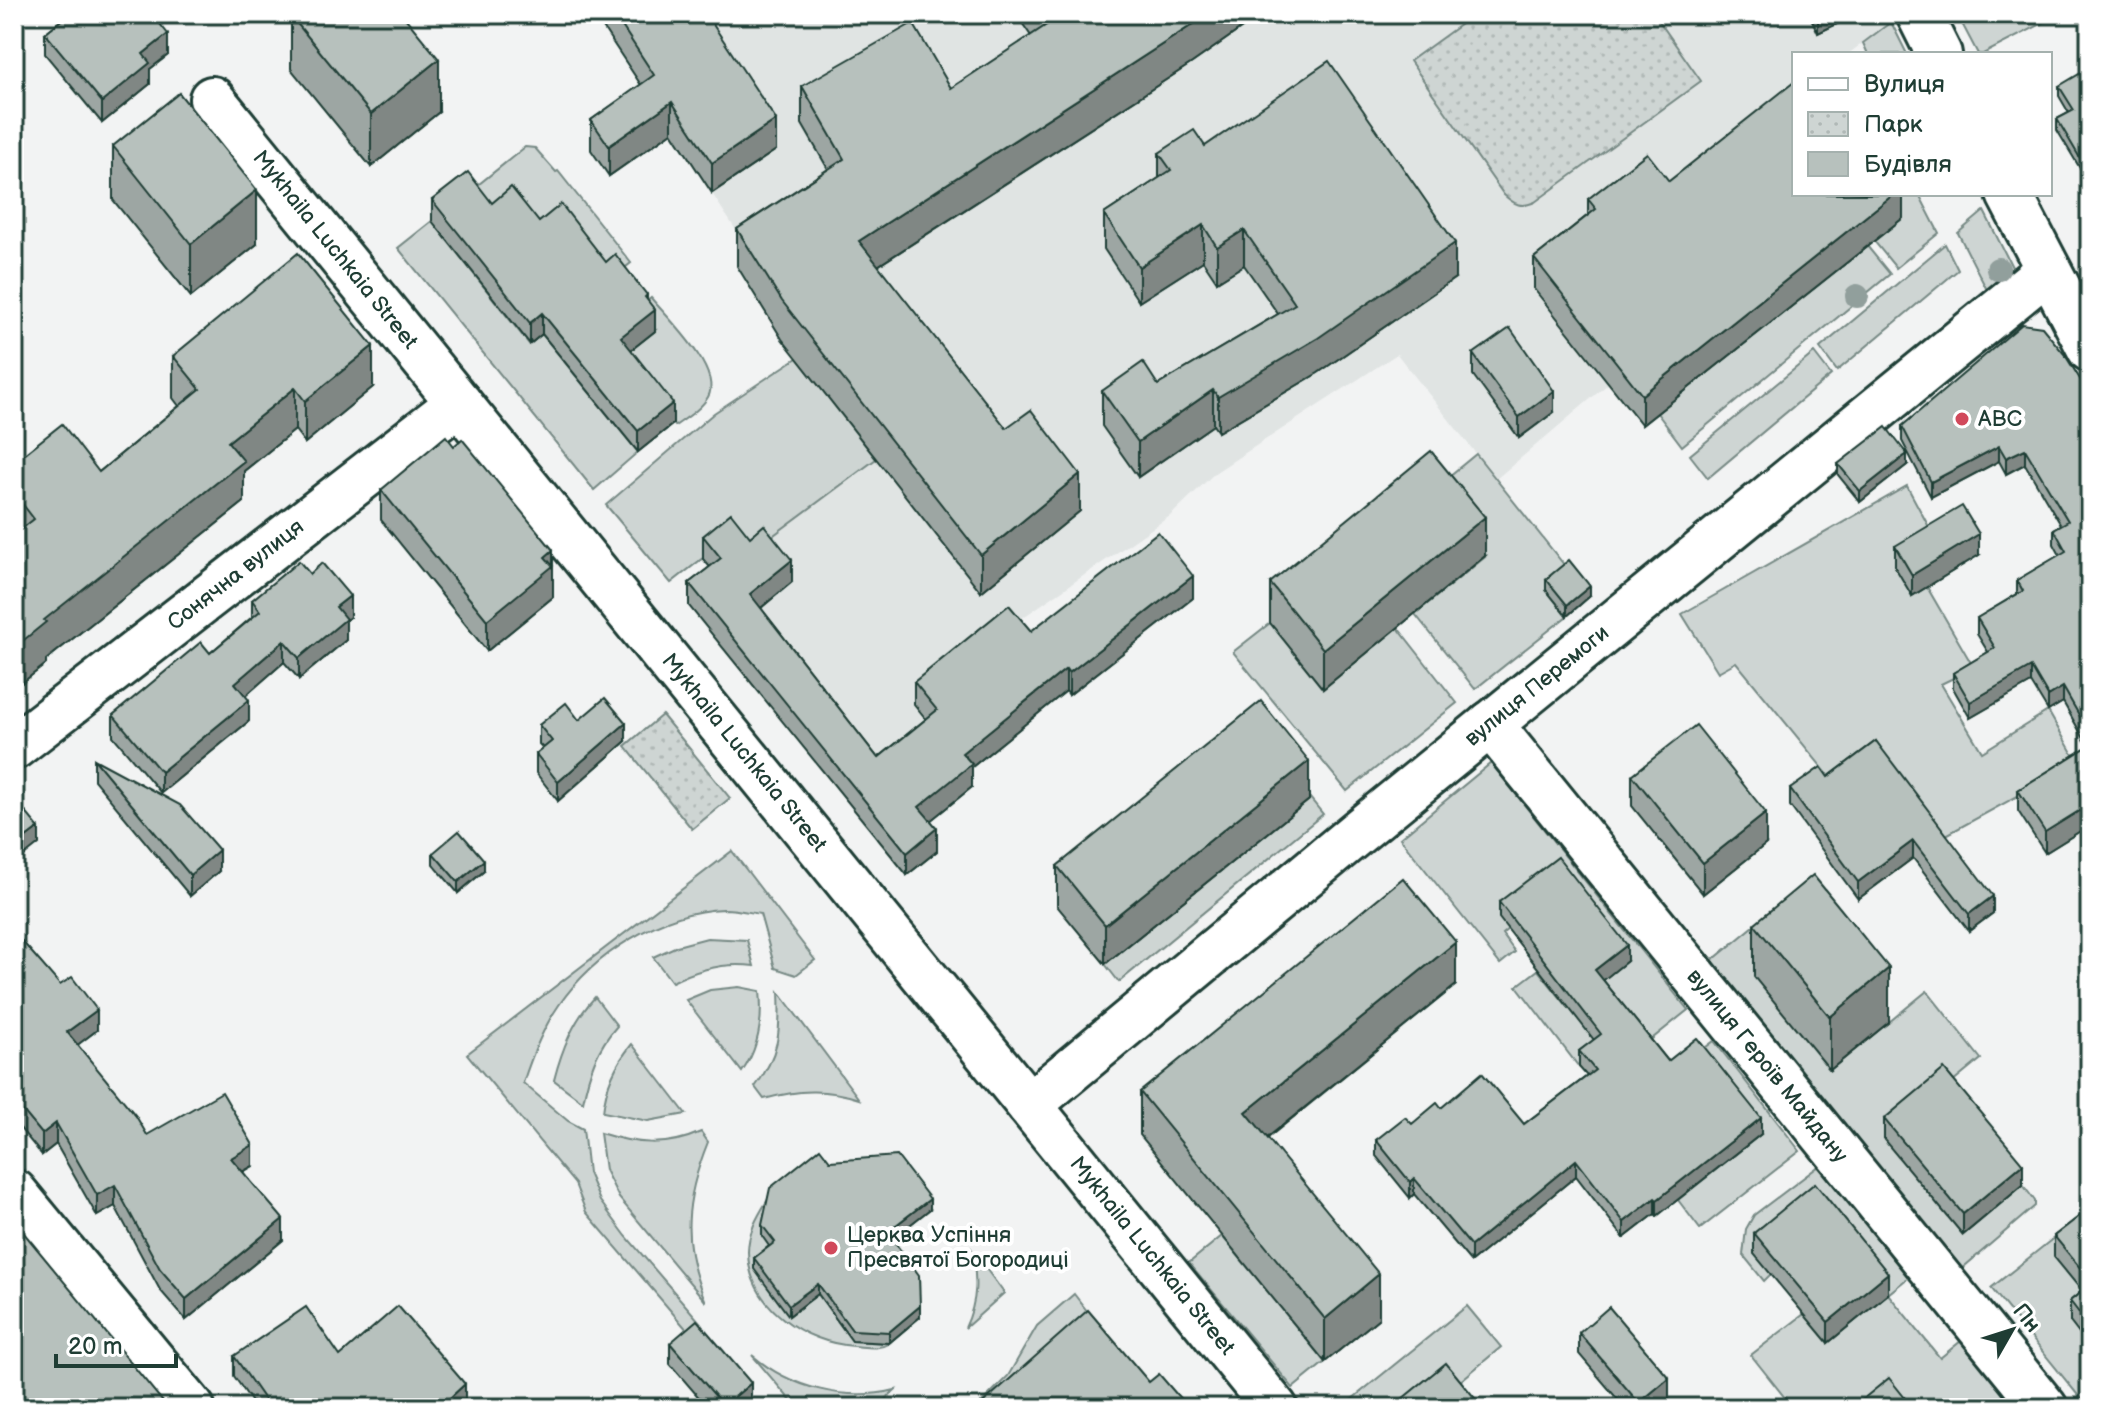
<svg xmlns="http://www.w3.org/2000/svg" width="2104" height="1422" font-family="'Balsamiq Sans',sans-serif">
  <defs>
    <pattern id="park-dots" width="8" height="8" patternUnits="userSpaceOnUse" patternTransform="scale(2)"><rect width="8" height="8" fill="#ced5d3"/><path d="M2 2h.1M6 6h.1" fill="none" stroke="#b0b8b6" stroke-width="1.8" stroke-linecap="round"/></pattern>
  </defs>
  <rect width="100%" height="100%" fill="#f2f3f3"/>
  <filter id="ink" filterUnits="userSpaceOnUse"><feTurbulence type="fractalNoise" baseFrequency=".0125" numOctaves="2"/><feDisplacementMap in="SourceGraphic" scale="16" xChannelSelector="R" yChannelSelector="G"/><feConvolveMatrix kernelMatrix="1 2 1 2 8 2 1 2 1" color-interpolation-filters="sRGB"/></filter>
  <g filter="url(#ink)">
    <!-- built -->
    <path fill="#e0e4e3" d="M594 14H1888L1891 22 1848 54H1794V194H1883L1903 218 1642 425 1608 384 1496 479 1397 354 1216 472 1170 516 1009 627 914 704 937 733 880 778 717 576 876 459 778 333 737 266 753 256Z"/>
    <!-- green -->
    <g fill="#ced5d3" stroke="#768984" stroke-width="2">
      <path d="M1957 14H2048L2051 19 1983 54H1978Z"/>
      <path d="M1891 22 1907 54H1868L1863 43Z"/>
      <path d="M525 147 535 148 556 172 558 171 631 263 569 312 468 193Z"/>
      <path d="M1883 194H1919L1939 233 1896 268 1874 241Z"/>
      <path d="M1984 211 2016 275 1990 296 1958 233Z"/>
      <path d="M432 221 529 344 542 334 638 452 594 490 398 248Z"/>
      <path d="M1945 244 1958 270 1837 371 1820 348Z"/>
      <path d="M1867 246 1890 274 1682 446 1657 413Z"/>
      <path d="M651 298C668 318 723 371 708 397 701 409 686 418 675 426L621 358 655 330 605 335Z"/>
      <path d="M1814 353 1831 375 1708 478 1690 455Z"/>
      <path d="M797 358 876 459 747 555 731 536 671 583 606 505 714 413Z"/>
      <path d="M1476 454 1569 571 1546 590 1567 616 1475 689 1415 614 1485 557 1431 491Z"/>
      <path d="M1907 486 1937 542 1927 587 1974 668 1941 684 1982 752 2048 711 2078 763 1937 840 1838 787 1736 662 1718 672 1682 614Z"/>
      <path d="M1270 623 1398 628 1457 703 1347 791 1233 652Z"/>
      <path d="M1263 740 1323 814 1119 982 1105 964 1308 801Z"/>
      <path d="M1491 763 1688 1010 1643 1046 1628 1028 1579 1067 1517 986 1538 970 1568 1007 1508 929 1502 934 1515 952 1500 964 1400 838Z"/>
      <path d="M732 851 815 960 796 975 775 968 760 914C748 912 736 909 724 909 661 911 594 954 559 1005 542 1029 532 1055 523 1083L568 1121 583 1129 588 1173 600 1201 626 1236 705 1328 694 1338 586 1212 575 1184 467 1054Z"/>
      <path d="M1788 898 1889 1022 1927 991 1981 1059 1884 1139 2023 1185 2035 1201V1206L1959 1271 1708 964Z"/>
      <path d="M707 938 747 940 754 966C725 962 698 969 672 982L653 957 677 946Z"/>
      <path d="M739 987 760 991C763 1020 759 1048 742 1072L686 1000 710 990Z"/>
      <path d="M779 992 859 1099C825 1088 798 1090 764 1099L755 1087C779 1055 781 1032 779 992Z"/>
      <path d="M595 997 617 1026C597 1048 589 1072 583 1102L554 1080C562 1049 573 1021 595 997Z"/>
      <path d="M1714 1041 1800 1151 1700 1229 1678 1200 1761 1134 1697 1054Z"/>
      <path d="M632 1044 686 1114 648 1121 603 1112C606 1085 615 1065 632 1044Z"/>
      <path d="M701 1132 708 1142C685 1199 680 1244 706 1302L619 1198 605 1170 600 1133C635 1144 666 1148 701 1132Z"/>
      <path d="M1819 1166 1909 1277 1888 1294 1940 1358 1961 1341 2016 1408H1793L1751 1355 1804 1314 1755 1253 1771 1274 1764 1281 1743 1255 1746 1229 1754 1215Z"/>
      <path d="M767 1201 775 1211 818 1294 852 1341 889 1343C879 1350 867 1347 854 1346 805 1343 749 1307 748 1252 748 1233 757 1217 767 1201Z"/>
      <path d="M2090 1209V1391L2081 1399 1991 1288Z"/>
      <path d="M1222 1236 1325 1362 1293 1388 1189 1263Z"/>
      <path d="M970 1247 1004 1293 965 1328C978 1300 978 1277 970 1247Z"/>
      <path d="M1074 1294 1091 1316 987 1408H976L1008 1376 1037 1326Z"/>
      <path d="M1467 1306 1501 1347 1428 1408H1341Z"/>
      <path d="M752 1355C790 1388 846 1402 895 1390L876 1408H797Z"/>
    </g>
    <!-- park -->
    <g fill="url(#park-dots)" stroke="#768984" stroke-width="2">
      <path d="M1475 14H1654L1701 81 1535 202C1521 208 1515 205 1504 195L1410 61Z"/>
      <path d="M662 715 730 798 692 829 625 746Z"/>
    </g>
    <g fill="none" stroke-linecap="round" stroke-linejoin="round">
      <defs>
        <g id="street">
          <path d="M212 99 1275 1408"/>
          <path d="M1490 724 2045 1408"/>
          <path d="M14 747 459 403"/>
          <path d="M1029 1105 1358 832 2048 270"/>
          <path d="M14 1192 192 1408"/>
        </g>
        <g id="highway">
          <path d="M1919 14 1939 54"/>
          <path d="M2009 194 2090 349"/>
        </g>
      </defs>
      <!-- street casing -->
      <use href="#street" stroke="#1f3d34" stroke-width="50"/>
      <!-- highway casing -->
      <use href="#highway" stroke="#1f3d34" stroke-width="50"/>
      <!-- street -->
      <use href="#street" stroke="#fff" stroke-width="44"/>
      <!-- highway -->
      <use href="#highway" stroke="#fff" stroke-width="44"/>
    </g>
    <!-- trees -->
    <g fill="#919f9c">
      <circle cx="1998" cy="269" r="12"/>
      <circle cx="1857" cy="296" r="12"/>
    </g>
    <!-- wall -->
    <g fill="#9da6a3" stroke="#1f3d34" stroke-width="2">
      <path d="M63 14H152L168 55 150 69V84L102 123 45 54V33L65 17Z"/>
      <path d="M594 14H706L776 150 712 193 672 132 609 176 591 150V120L641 85Z"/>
      <path d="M1016 14H1262L1192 63 878 266 1006 428 1080 511 981 592 782 339 737 266V229L828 169 802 124V86L951 88 1031 36Z"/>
      <path d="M1809 14H1858L1818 33Z"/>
      <path d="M291 16 439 112 371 167 291 69Z"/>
      <path d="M2090 77V185L2057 130V119L2069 113 2059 96V86Z"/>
      <path d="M113 146 257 244 191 297 113 200Z"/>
      <path d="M1205 146 1455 278 1318 373 1218 432 1213 425 1138 477 1102 426V391L1158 385 1278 314 1244 265 1217 282 1203 261 1139 302 1104 249V214L1159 178V153Z"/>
      <path d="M1669 181 1903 194V218L1642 425 1534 289V258L1588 215V199Z"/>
      <path d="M432 200 492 203 539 222 606 262 647 300 655 331 631 350 673 424 638 452 542 334 530 344 432 221Z"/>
      <path d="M1473 354 1554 412 1519 438 1473 375Z"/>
      <path d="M173 356 373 387 305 443 295 430 244 471V502L46 660V664L14 689V462L99 472 179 406 173 398Z"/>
      <path d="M2090 395V825L2045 853 2018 811V790L2088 746 2063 702 2048 711 2031 683 1970 718 1953 688V673L1988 652 1977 634V618L2017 594V580L2060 555 2054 544V529L2061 525 2025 464 2006 474 1999 461 1931 497 1902 441V426Z"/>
      <path d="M454 446 553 550V597L487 651 381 520V490Z"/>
      <path d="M1838 464 1907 465 1860 502 1838 475Z"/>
      <path d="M703 536 750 537 792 582 761 608 878 758 926 719 914 704V682L1031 631 1193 598 1069 695 1066 691 972 767V787L931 820 937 851 907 875 689 606V583L710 567 703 559Z"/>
      <path d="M1895 546 1979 555 1912 596 1895 567Z"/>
      <path d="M1485 556 1323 689 1270 623V583Z"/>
      <path d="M310 574 350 617 346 620V640L299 679 284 662 245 696 249 721 161 793 113 736V715L210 653 252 617V600Z"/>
      <path d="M1546 579 1590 596 1567 616 1546 590Z"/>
      <path d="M579 720 626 741 558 801 536 773V754L543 748 539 744V725Z"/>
      <path d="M1876 741 1993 913 1969 931 1913 858 1858 899 1790 806V789L1828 777Z"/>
      <path d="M94 759 219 871 190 896 94 780Z"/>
      <path d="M1632 775 1766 844 1703 894 1632 806Z"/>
      <path d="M1309 800 1105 964 1057 906V866Z"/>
      <path d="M433 853 484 871 458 893 433 864Z"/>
      <path d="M1499 902 1627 961 1603 980 1668 1061 1761 1134 1657 1216 1655 1214 1624 1238 1576 1176 1471 1262 1414 1194 1410 1198 1376 1156V1140L1412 1124 1441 1108 1524 1124 1587 1076 1579 1067V1051L1594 1040 1499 918Z"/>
      <path d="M1754 924 1889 1022 1830 1070 1754 977Z"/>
      <path d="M14 932 97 1030 77 1045 147 1135 253 1166 243 1172 283 1240 186 1320 160 1290 115 1206 97 1216 56 1144 42 1155 14 1121Z"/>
      <path d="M1456 985 1268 1138 1379 1318 1325 1362 1140 1135V1092Z"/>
      <path d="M1884 1119 2023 1185 1963 1235 1884 1140Z"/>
      <path d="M830 1161 930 1209 892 1239 920 1317 889 1343 852 1341 818 1294 789 1316 754 1269V1258L769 1246 762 1236V1225Z"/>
      <path d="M2090 1208V1348L2070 1322V1301L2082 1291 2054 1257V1236Z"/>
      <path d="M1754 1233 1888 1294 1828 1343 1754 1254Z"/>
      <path d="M1579 1333 1669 1399 1658 1408H1625L1579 1354Z"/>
      <path d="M670 1343 751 1404 746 1408H708L670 1364Z"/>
      <path d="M234 1356H340L465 1404 461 1408H256L234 1376Z"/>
    </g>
    <!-- shaded-wall -->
    <g fill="#808784" stroke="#1f3d34" stroke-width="2">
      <path d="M1209 14H1262L1192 63 859 278V241Z"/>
      <path d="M1818 14H1858L1818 33Z"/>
      <path d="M168 34V55L150 69V84L102 123V102L143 54Z"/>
      <path d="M439 59V112L371 167V114Z"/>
      <path d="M672 102V132L609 176V146Z"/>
      <path d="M776 120V150L712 193V163Z"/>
      <path d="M257 190V244L191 297V244Z"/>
      <path d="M1894 194H1903V218L1642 425V395Z"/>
      <path d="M1203 225V261L1139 302V267Z"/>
      <path d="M1244 230V265L1217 282V247Z"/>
      <path d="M1455 243V278L1318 373 1218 432V397Z"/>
      <path d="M647 295V316L655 310V331L621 358V337L645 297Z"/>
      <path d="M542 313V334L530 344V323Z"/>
      <path d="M373 346V387L305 443V401Z"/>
      <path d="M295 388V430L244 471V502L46 660V664L14 689V648L228 442Z"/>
      <path d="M1213 390V425L1138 477V442Z"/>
      <path d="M1554 391V412L1519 438V417Z"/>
      <path d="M673 403V424L638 452V431Z"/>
      <path d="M1999 446V461L1931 497V482Z"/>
      <path d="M2025 449V464L2006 474V458Z"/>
      <path d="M1907 454V465L1860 502V491Z"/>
      <path d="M1080 474V511L981 592V555Z"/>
      <path d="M1485 517V556L1323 689V649Z"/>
      <path d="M1979 534V555L1912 596V575Z"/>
      <path d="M553 550V597L487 651V620L545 557Z"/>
      <path d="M792 560V582L750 617V594Z"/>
      <path d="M1193 576V598L1069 695V673Z"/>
      <path d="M1590 586V596L1567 616V605Z"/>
      <path d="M350 596V617L346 620V640L299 679V658L336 607Z"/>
      <path d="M284 641V662L235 705V683Z"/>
      <path d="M2031 667V683L1970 718V702Z"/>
      <path d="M1066 669V691L972 767V787L919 830V807L962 753Z"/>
      <path d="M2063 687V702L2048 711V696Z"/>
      <path d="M249 700V721L161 793V772Z"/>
      <path d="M626 723V741L558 801V782Z"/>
      <path d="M1309 761V800L1105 964V925Z"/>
      <path d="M2090 804V825L2045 853V832Z"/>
      <path d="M1766 813V844L1703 894V863Z"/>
      <path d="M39 828V844L14 864V847Z"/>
      <path d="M937 828V851L907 875V853Z"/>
      <path d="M1913 841V858L1858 899V882Z"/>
      <path d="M219 850V871L190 896V875Z"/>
      <path d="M484 860V871L458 893V882Z"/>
      <path d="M1993 896V913L1969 931V914Z"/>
      <path d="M1456 942V985L1246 1155V1112Z"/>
      <path d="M1627 945V961L1595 987V970Z"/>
      <path d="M1889 968V1022L1830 1070V1017Z"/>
      <path d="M97 1010V1030L67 1053V1032Z"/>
      <path d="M1761 1118V1134L1657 1216V1200Z"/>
      <path d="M56 1123V1144L42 1155V1134Z"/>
      <path d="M253 1145V1166L231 1178V1158Z"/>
      <path d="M1576 1160V1176L1471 1262V1246Z"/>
      <path d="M2023 1164V1185L1963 1235V1214Z"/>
      <path d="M1414 1178V1194L1410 1198V1182Z"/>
      <path d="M115 1185V1206L97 1216V1195Z"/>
      <path d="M1655 1198V1214L1624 1238V1222Z"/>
      <path d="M930 1199V1209L887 1243V1232Z"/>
      <path d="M283 1219V1240L186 1320V1299Z"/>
      <path d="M1888 1273V1294L1828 1343V1322Z"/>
      <path d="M1379 1274V1318L1325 1362V1319Z"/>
      <path d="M818 1284V1294L789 1316V1305Z"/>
      <path d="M920 1306V1317L889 1343V1332Z"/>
      <path d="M1669 1378V1399L1658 1408H1639V1403Z"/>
      <path d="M751 1383V1404L746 1408H724V1406Z"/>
      <path d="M465 1384V1404L461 1408H439Z"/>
    </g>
    <!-- building -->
    <g fill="#b7c1bd" stroke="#1f3d34" stroke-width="2">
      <path d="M69 14H152L168 34 143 54 150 63 102 102 45 33Z"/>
      <path d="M293 14H402L439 59 371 114 291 16Z"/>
      <path d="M614 14H706L776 120 712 163 672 102 609 146 591 120 654 75Z"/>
      <path d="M1041 14H1209L859 241 1006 428 1031 410 1080 474 981 555 782 301 737 229 844 159 802 86 913 23 951 88 1048 24Z"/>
      <path d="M1329 61 1455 243 1318 338 1218 397 1213 390 1138 442 1102 391 1143 362 1158 385 1295 304 1244 230 1217 247 1203 225 1139 267 1104 214 1171 170 1159 153 1194 130 1205 146Z"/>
      <path d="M2086 70 2090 77V175L2057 119 2074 110 2059 86Z"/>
      <path d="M1794 82V194H1894L1642 395 1534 258 1596 209 1588 199 1647 153 1669 181Z"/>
      <path d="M179 93 257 190 191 244 113 146Z"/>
      <path d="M468 172 492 203 511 187 539 222 561 204 606 262 615 254 647 295 645 297 655 310 621 337 673 403 638 431 542 313 530 323 432 200Z"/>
      <path d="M298 253 373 346 305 401 295 388 228 442 244 461 44 620 46 622 14 648V535L34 519 14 493V462L62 424 99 472 200 389 173 356Z"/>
      <path d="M2022 324 2042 327 2065 355 2090 395V734L2063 687 2048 696 2031 667 1970 702 1953 673 1995 648 1977 618 2023 591 2017 580 2066 551 2054 529 2068 521 2025 449 2006 458 1999 446 1931 482 1902 426Z"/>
      <path d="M1510 328 1554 391 1519 417 1473 354Z"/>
      <path d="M1886 427 1907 454 1860 491 1838 464Z"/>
      <path d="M446 436 454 446 462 439 553 550 545 557 553 566 487 620 381 490Z"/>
      <path d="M1431 451 1485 517 1323 649 1270 583Z"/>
      <path d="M1962 506 1979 534 1912 575 1895 546Z"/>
      <path d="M731 513 750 537 764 525 792 560 750 594 878 758 937 710 914 682 1009 605 1031 631 1158 532 1193 576 1069 673 1066 669 962 753 972 764 919 807 937 828 907 853 689 583 721 558 703 536Z"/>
      <path d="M1569 560 1590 586 1567 605 1546 579Z"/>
      <path d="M299 561 310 574 322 563 350 596 336 607 346 619 299 658 284 641 235 683 249 700 161 772 113 715 201 642 210 653 260 611 252 600Z"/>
      <path d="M605 698 626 723 558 782 536 754 552 741 539 725 566 703 579 720Z"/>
      <path d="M1261 701 1309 761 1105 925 1057 866Z"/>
      <path d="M1696 725 1766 813 1703 863 1632 775Z"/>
      <path d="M1876 741 1993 896 1969 914 1913 841 1858 882 1790 789 1821 767 1828 777Z"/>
      <path d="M2090 745V804L2045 832 2018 790Z"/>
      <path d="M94 759 180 805 219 850 190 875Z"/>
      <path d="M14 798 39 828 14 847Z"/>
      <path d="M459 831 484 860 458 882 433 853Z"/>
      <path d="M1558 857 1627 945 1595 970 1668 1061 1697 1038 1761 1118 1657 1200 1655 1198 1624 1222 1576 1160 1471 1246 1414 1178 1410 1182 1376 1140 1405 1117 1412 1124 1437 1103 1441 1108 1482 1073 1524 1124 1595 1070 1579 1051 1601 1034 1499 902Z"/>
      <path d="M1813 875 1889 968 1830 1017 1754 924Z"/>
      <path d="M1403 878 1456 942 1246 1112 1379 1274 1325 1319 1140 1092Z"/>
      <path d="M14 932 60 985 72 977 97 1010 67 1032 136 1116 147 1135 222 1092 253 1145 231 1158 283 1219 186 1299 160 1269 115 1185 97 1195 56 1123 42 1134 14 1100Z"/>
      <path d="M1944 1069 2023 1164 1963 1214 1884 1119Z"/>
      <path d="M820 1148 830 1161 897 1156 930 1199 887 1232 919 1275 920 1306 889 1332 852 1330 818 1284 789 1305 754 1258 775 1242 762 1225 770 1188Z"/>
      <path d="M1815 1183 1888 1273 1828 1322 1754 1233Z"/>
      <path d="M2090 1208V1280L2054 1236Z"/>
      <path d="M14 1221 168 1408H14Z"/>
      <path d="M2090 1285V1327L2070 1301Z"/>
      <path d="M398 1306 465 1384 439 1408H270L234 1356 306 1307 340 1356Z"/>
      <path d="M1609 1307 1669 1378 1639 1403 1579 1333Z"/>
      <path d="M1088 1310 1149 1382 1159 1374 1184 1403 1178 1408H977Z"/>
      <path d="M697 1320 751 1383 724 1406 670 1343Z"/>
      <path d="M1446 1363 1483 1408H1391Z"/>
      <path d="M1889 1378 1913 1408H1852Z"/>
    </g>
  </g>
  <!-- markers -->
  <g fill="#d1495b" stroke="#fff" stroke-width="3">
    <circle cx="1962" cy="419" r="8"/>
    <circle cx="831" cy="1248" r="8"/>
  </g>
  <g text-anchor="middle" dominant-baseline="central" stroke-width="8" stroke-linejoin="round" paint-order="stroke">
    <!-- street labels -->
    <g font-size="22" fill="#1f3d34" stroke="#fff">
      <text transform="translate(335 250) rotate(51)">Mykhaila Luchkaia Street</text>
      <text transform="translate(236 575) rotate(-38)">Сонячна вулиця</text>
      <text transform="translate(1537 686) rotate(-39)">вулиця Перемоги</text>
      <text transform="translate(744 753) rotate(51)">Mykhaila Luchkaia Street</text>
      <text transform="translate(1767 1066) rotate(51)">вулиця Героїв Майдану</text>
      <text transform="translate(1152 1256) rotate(51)">Mykhaila Luchkaia Street</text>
    </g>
    <!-- poi labels -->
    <g font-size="22" fill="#1f3d34" stroke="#fff" text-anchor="start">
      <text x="1978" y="419">ABC</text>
      <text x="847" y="1235">Церква Успіння<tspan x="847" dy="25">Пресвятої Богородиці</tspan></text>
    </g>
  </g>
  <!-- margin -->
  <rect width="2104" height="1422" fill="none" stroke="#fff" stroke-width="48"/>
  <rect x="24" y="24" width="2056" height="1374" fill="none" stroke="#1f3d34" stroke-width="3" filter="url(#ink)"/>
  <!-- legend -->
  <rect x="1792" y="52" width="260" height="144" fill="#ffffff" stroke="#a5b1ae" stroke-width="2"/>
  <rect x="1808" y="78" width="40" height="12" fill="#ffffff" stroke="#a5b1ae" stroke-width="2"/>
  <text x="1864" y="92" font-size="24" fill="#1f3d34">Вулиця</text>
  <rect x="1808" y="112" width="40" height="24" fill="url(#park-dots)" stroke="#a5b1ae" stroke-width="2"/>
  <text x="1864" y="132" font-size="24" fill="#1f3d34">Парк</text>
  <rect x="1808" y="152" width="40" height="24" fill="#b7c1bd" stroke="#a5b1ae" stroke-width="2"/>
  <text x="1864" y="172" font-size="24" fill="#1f3d34">Будівля</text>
  <!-- north arrow -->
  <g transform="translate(2012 1330) rotate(51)" stroke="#ffffff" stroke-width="6" paint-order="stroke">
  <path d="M0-6L14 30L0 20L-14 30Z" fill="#1f3d34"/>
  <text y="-12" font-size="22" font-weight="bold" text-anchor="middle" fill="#1f3d34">Пн</text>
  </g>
  <!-- scale -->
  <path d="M56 1354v12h120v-12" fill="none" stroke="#1f3d34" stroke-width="4"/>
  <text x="68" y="1354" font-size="24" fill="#1f3d34" stroke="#ffffff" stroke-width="6" paint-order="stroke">20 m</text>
</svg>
